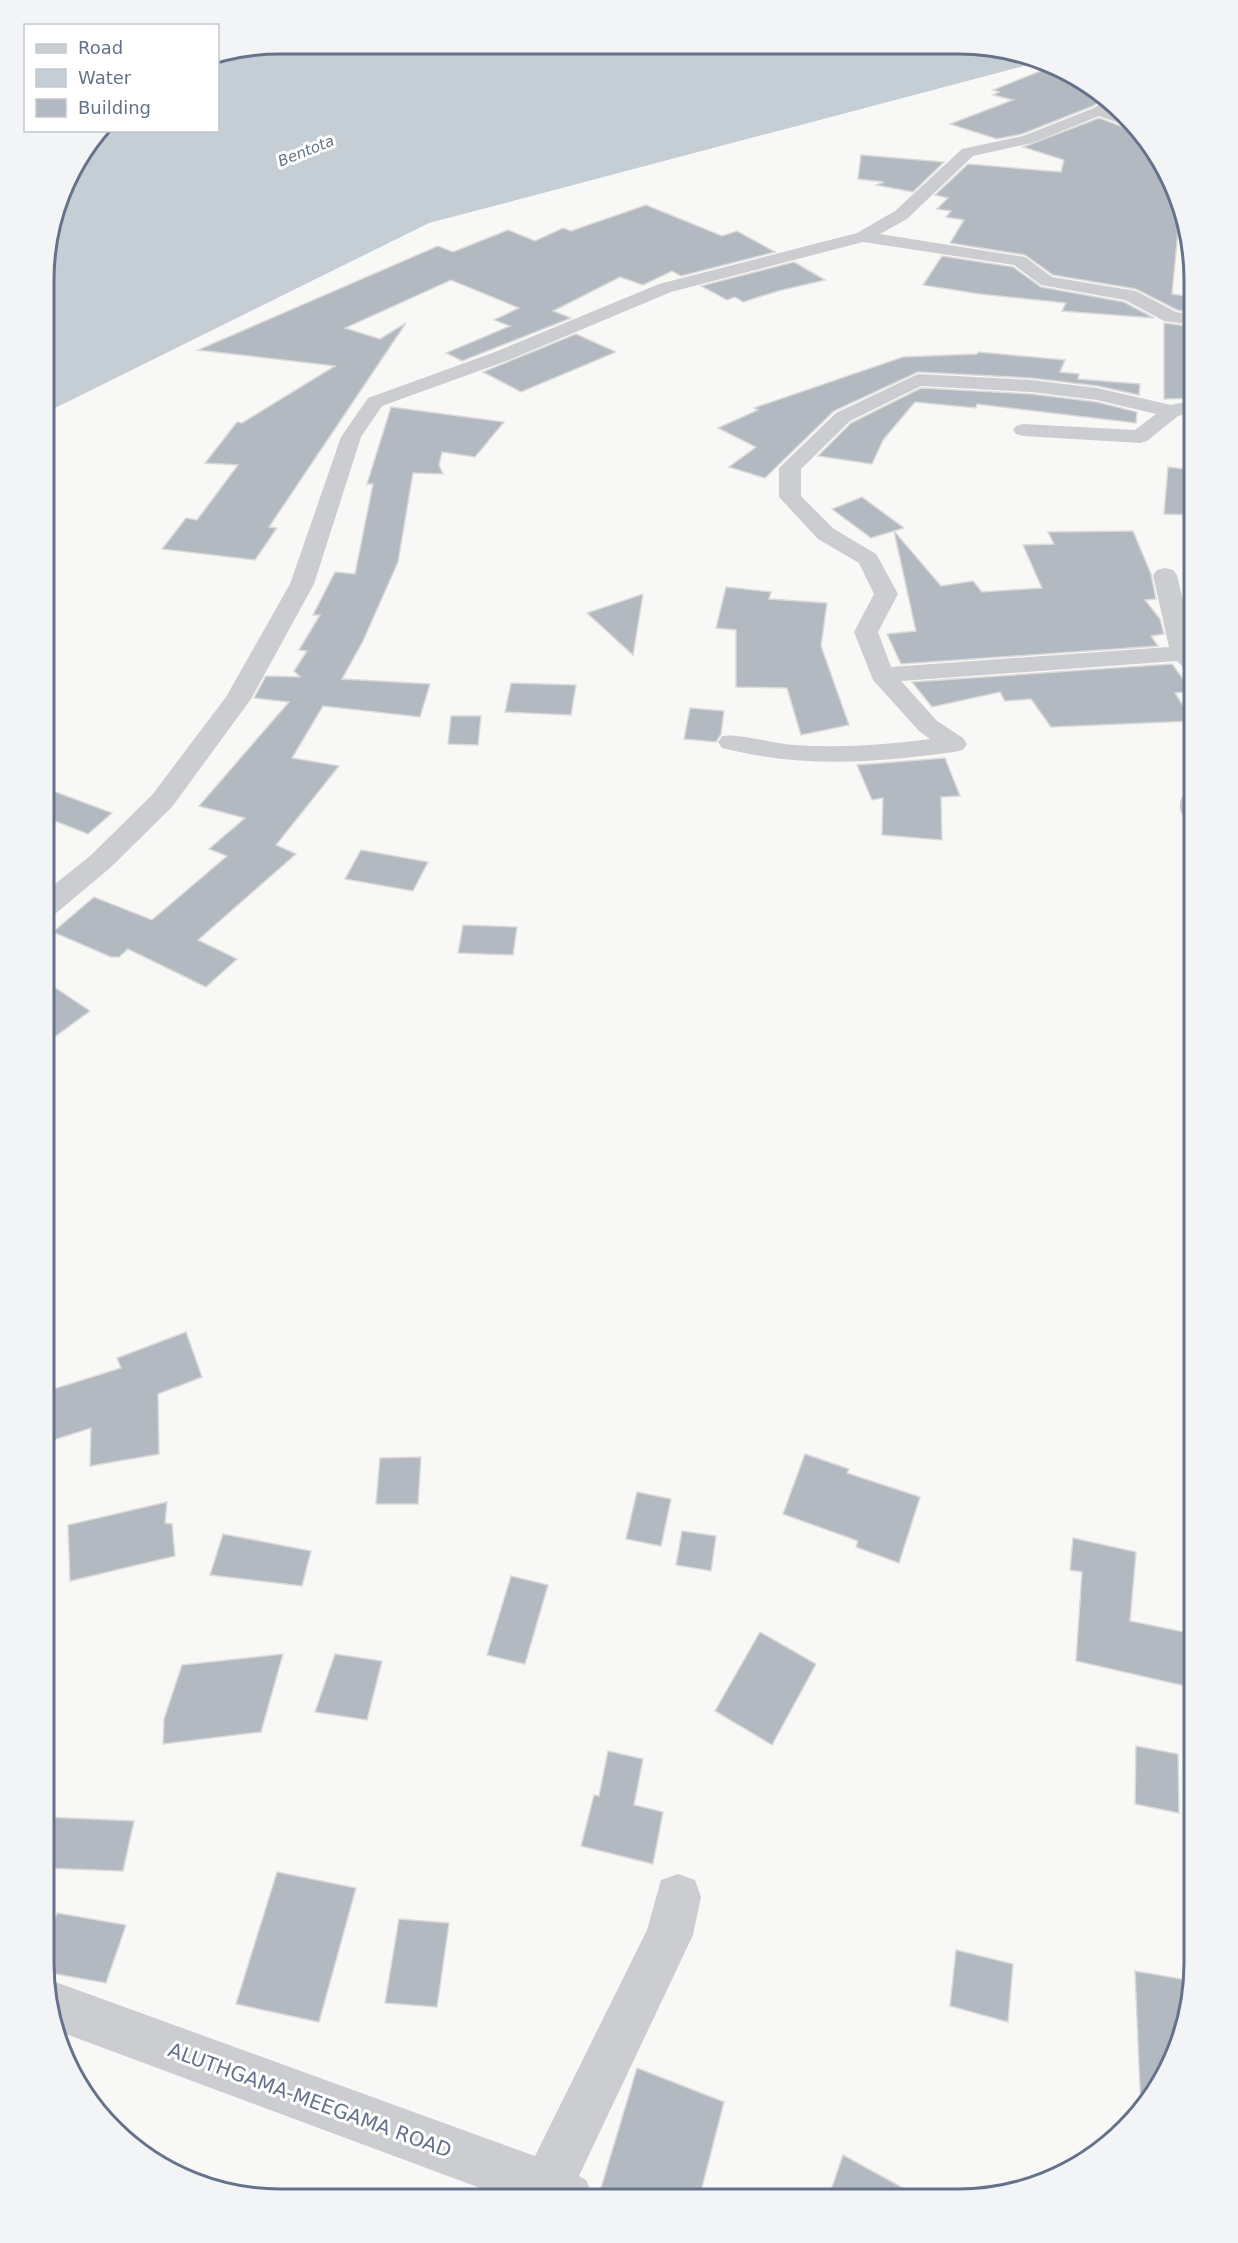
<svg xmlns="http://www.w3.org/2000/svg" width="1238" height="2243" font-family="'DejaVu Sans',sans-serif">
  <rect width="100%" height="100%" fill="#f8f9f6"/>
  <!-- water -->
  <path fill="#c6ced5" d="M280 44 1004 48 1043 61 429 223 45 413V249L68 175 102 131 218 130V56Z"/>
  <!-- building -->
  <g fill="#b3b9c1" stroke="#dadad8" stroke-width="1.5">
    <path d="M1065 69 1106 97 1093 106 1022 134 997 139 950 124 1013 100 993 95 999 92 993 90 1043 70 1053 73Z"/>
    <path d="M1099 118 1126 128H1137L1154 148 1182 204 1187 232 1178 231 1172 294 1194 297V313L1177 310 1136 289 1053 275 1025 255 950 243 964 220 946 217 951 211 937 209 948 198 935 195 968 164 1061 172 1064 160 1023 147Z"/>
    <path d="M861 155 944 162 913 192 876 185 884 182 858 179Z"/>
    <path d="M646 205 722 236 737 231 775 252 681 276 672 271 643 285 620 277 553 311 571 318 462 361 446 353 510 326 494 320 519 308 451 280 345 328 380 339 406 323 269 527 277 528 255 560 162 549 186 518 197 520 238 465 205 463 237 422 242 423 335 366 198 350 438 246 453 252 508 230 535 241 563 228 571 231Z"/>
    <path d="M942 256 1013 267 1041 287 1124 302 1154 318 1062 311 1066 303 980 294 923 285Z"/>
    <path d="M794 262 825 280 778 291 743 302 735 297 727 300 701 286Z"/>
    <path d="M1164 323 1194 327V398L1164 399Z"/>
    <path d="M576 334 616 352 521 392 483 372Z"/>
    <path d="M978 352 1065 360 1060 372 1079 374 1078 379 1140 384 1139 395 1098 386 1031 378 918 372 834 411 765 478 729 467 756 447 718 428 758 410 754 408 903 357 977 354Z"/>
    <path d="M921 388 1031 394 1097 402 1137 412 1136 423 977 404 976 408 915 402 883 440 872 464 818 456 851 423Z"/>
    <path d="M391 407 504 422 475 457 442 452 439 465 443 474 413 473 398 562 363 641 342 679 430 684 420 717 323 706 292 758 339 766 276 845 296 854 198 940 237 959 206 987 128 949 119 957H111L53 932 94 897 152 920 227 856 209 849 245 818 199 806 289 702 254 698 266 676 300 677 294 671 307 651 299 650 320 615H313L335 572 355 574 373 484H367Z"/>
    <path d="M1168 467 1194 470V515L1164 514Z"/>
    <path d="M862 497 904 528 894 531 941 586 973 581 982 592 1042 588 1023 545 1054 544 1048 532 1133 531 1151 574 1156 599 1145 600 1160 619 1164 634 1151 636 1158 646 901 664 887 634 916 631 894 531 871 538 832 509Z"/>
    <path d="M726 587 771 592 769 599 827 603 821 646 849 725 801 735 787 688 736 687V630L716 628Z"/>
    <path d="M643 594 633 655 587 613Z"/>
    <path d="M1172 664 1192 691 1175 693 1193 721 1051 727 1031 699 1005 701 1000 692 932 707 912 682Z"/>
    <path d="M511 683 576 685 571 715 505 712Z"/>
    <path d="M690 708 724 711 721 734 716 742 684 739Z"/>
    <path d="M451 716H481L478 745 448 744Z"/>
    <path d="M945 758 960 796 941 797 942 840 882 835 883 798 872 800 857 765Z"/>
    <path d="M45 788 112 813 88 834 45 817Z"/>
    <path d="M361 850 428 862 413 891 345 879Z"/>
    <path d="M463 925 517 927 513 955 458 953Z"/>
    <path d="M45 981 90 1011 45 1044Z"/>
    <path d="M186 1332 202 1377 158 1394 159 1454 90 1466 91 1428 44 1443V1392L121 1368 117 1358Z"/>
    <path d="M805 1454 849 1469 847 1473 920 1497 899 1563 856 1547 858 1541 783 1514Z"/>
    <path d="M421 1457 418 1504H376L380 1458Z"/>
    <path d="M637 1492 671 1499 661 1546 626 1539Z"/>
    <path d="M167 1502 165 1523 172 1524 175 1556 70 1581 68 1525Z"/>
    <path d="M682 1531 716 1536 711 1571 676 1565Z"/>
    <path d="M223 1534 311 1551 302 1586 210 1575Z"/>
    <path d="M1073 1538 1136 1552 1130 1621 1194 1634V1688L1076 1661 1082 1572 1070 1570Z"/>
    <path d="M511 1576 548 1585 525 1664 487 1655Z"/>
    <path d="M760 1632 816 1664 772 1745 715 1711Z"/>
    <path d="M283 1654 261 1732 163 1744 164 1719 182 1665Z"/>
    <path d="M335 1654 382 1661 367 1720 315 1712Z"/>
    <path d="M1136 1746 1178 1754 1179 1813 1135 1804Z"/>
    <path d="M608 1751 643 1759 634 1805 663 1812 653 1864 581 1846 594 1795 599 1796Z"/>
    <path d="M44 1817 134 1821 123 1871 44 1868Z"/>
    <path d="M277 1872 356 1888 319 2022 236 2004Z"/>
    <path d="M57 1913 126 1925 106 1983 45 1972 44 1949Z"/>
    <path d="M399 1919 449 1923 437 2007 385 2003Z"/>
    <path d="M956 1950 1013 1964 1008 2022 950 2006Z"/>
    <path d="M1135 1971 1193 1981 1177 2053 1141 2112Z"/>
    <path d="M637 2068 724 2102 699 2199 598 2198Z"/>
    <path d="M843 2155 923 2199H828Z"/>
  </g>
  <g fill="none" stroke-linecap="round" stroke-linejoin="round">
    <!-- minor -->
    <g fill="#cbcdd1" fill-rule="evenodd">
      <path d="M1108 98 1117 105 1110 110 1126 116 1135 127 1127 126 1099 116 1032 143 973 156 907 219 880 234 1025 257 1052 277 1136 291 1176 312 1194 315V325L1164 321 1125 300 1041 285 1014 265 863 242 671 292 509 360 382 406 361 437 314 584 251 699 172 807 110 868 55 914 45 916V892L90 856 152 795 226 697 290 584 341 437 368 398 495 352 659 284 857 233 895 211 962 149 1023 136 1094 108Z"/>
      <path d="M918 374 1031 380 1097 388 1171 405 1194 400V412L1178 416 1147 441 1140 443 1023 436 1016 434 1013 430 1016 426 1023 424 1135 430 1156 414 1097 400 1031 392 921 386 850 421 801 469V496L834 529 876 554 879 559 898 594 878 632 891 667 1169 647 1153 575 1157 570 1165 568 1173 570 1177 575 1194 649V671L1185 669 1177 661 901 681 937 721 963 738 967 744 963 750 954 752C874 763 801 768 722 748L718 742 722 736C738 733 775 744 795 745 840 748 885 745 930 739L919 731 873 680 854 632 874 594 859 563 818 539 779 497V468L836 413Z"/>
      <path d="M1194 791V818H1193L1183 816C1178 808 1179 801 1184 793Z"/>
      <path d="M678 1874 695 1880 701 1897 693 1935 579 2176 586 2180 594 2198H507L55 2030 46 1981 50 1980 535 2156 647 1930 661 1880Z"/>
    </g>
  </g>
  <g text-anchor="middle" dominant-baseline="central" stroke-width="6" stroke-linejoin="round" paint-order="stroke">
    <!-- far-water labels -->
    <g font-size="15" font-style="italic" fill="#617485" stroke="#fff">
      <text transform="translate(306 151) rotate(-22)">Bentota</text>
    </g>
    <!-- near-street labels -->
    <g font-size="20" fill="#65728a" stroke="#fff">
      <text transform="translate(310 2100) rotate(20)">ALUTHGAMA-MEEGAMA ROAD</text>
    </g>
  </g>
  <!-- crop -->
  <path d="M0 0H1238V2243H0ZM280 54H958A226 226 0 0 1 1184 280V1963A226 226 0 0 1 958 2189H280A226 226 0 0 1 54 1963V280A226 226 0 0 1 280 54Z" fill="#f3f4f6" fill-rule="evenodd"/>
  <path fill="none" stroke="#65728a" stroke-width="3" d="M280 54H958A226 226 0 0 1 1184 280V1963A226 226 0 0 1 958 2189H280A226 226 0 0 1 54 1963V280A226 226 0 0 1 280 54Z"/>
  <!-- legend -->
  <rect x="24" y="24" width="195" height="108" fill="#ffffff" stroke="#c1c7d0" stroke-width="1.5"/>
  <rect x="36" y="44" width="30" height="9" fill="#cbcdd1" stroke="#c1c7d0" stroke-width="1.5"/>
  <text x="78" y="54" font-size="18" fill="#65728a">Road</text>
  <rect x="36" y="69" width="30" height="18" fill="#c6ced5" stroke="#c1c7d0" stroke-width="1.5"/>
  <text x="78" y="84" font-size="18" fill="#65728a">Water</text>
  <rect x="36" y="99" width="30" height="18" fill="#b3b9c1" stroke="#c1c7d0" stroke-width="1.5"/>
  <text x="78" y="114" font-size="18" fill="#65728a">Building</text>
</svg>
